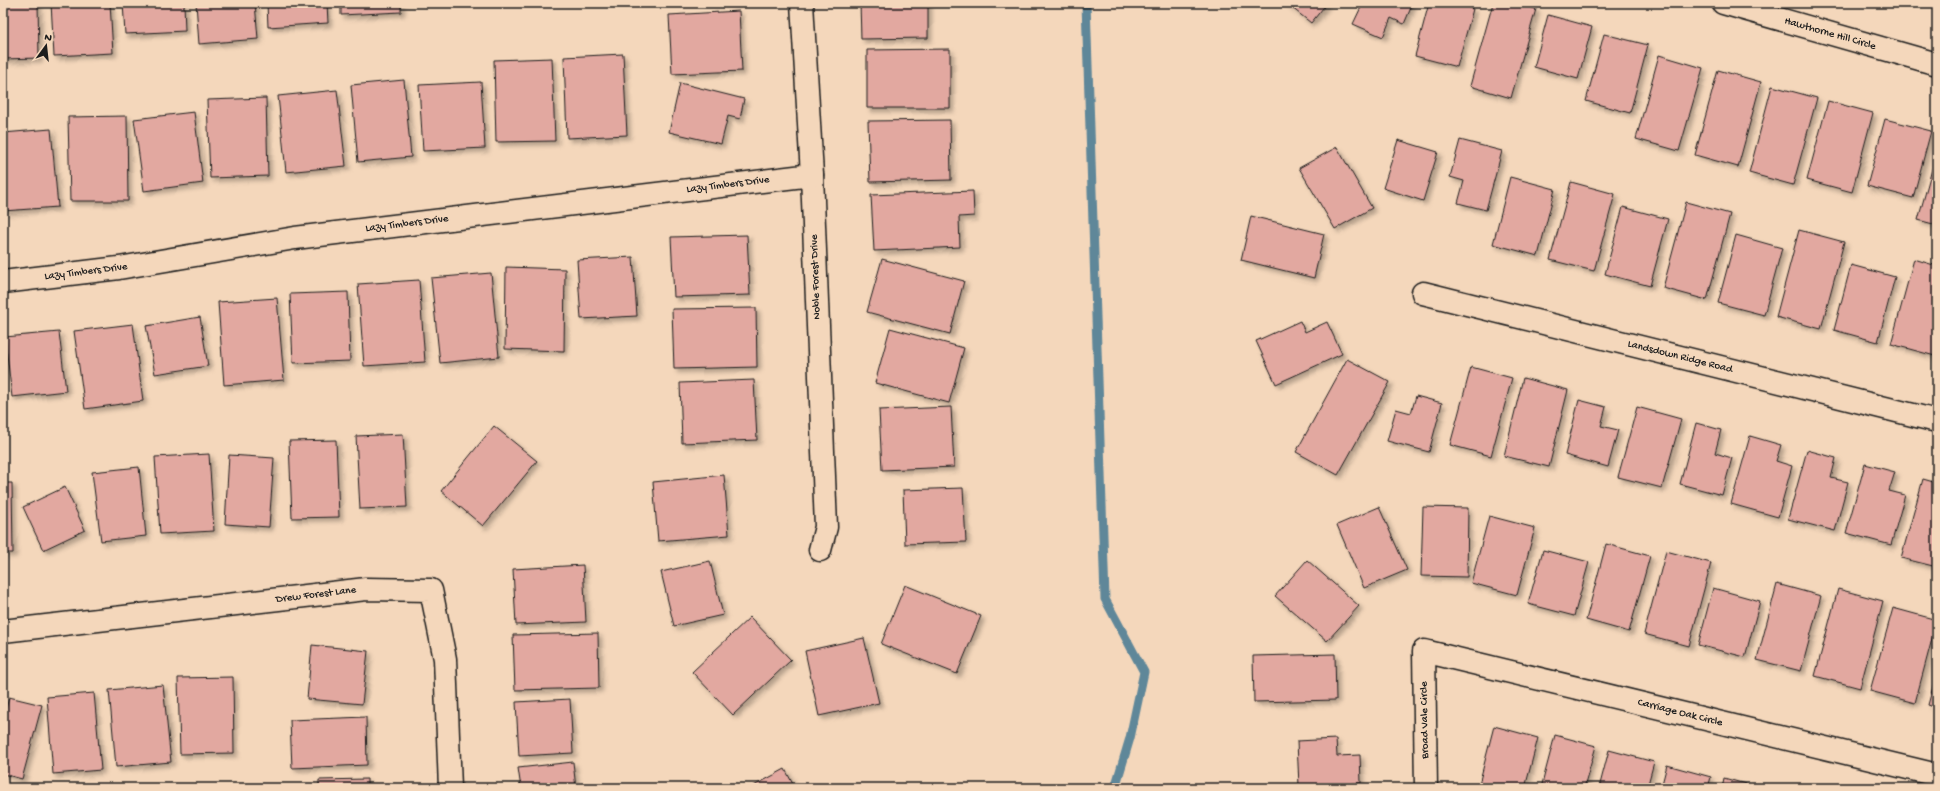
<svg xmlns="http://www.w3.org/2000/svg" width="1940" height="791" font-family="'Gochi Hand',sans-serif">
  <defs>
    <filter id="shadow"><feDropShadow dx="3.5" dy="3.5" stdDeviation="2" flood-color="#0004"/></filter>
  </defs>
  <rect width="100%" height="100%" fill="#f4d7bb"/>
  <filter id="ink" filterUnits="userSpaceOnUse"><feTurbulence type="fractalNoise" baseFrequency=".025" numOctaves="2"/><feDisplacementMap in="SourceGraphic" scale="8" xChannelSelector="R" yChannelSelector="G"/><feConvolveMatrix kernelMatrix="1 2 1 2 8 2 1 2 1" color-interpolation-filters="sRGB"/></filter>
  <g filter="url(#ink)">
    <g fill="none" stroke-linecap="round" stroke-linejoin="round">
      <!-- stream -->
      <path stroke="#5f8799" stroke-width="9" d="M1086 3 1105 599 1144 672 1130 738 1115 788"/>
    </g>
    <!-- building -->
    <g fill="#e2a8a0" stroke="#1c1c1c" filter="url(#shadow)">
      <path d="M3 3H38L39 58 3 59Z"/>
      <path d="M51 3H110L113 53 54 56Z"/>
      <path d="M123 3H184L185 31 125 34Z"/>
      <path d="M196 3H255L258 39 199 44Z"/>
      <path d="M267 3H327L328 23 268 27Z"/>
      <path d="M341 3H401V12L341 15Z"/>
      <path d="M860 3H928V38L861 39Z"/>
      <path d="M1286 3H1327L1311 23Z"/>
      <path d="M1363 3H1413L1404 24 1391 18 1383 37 1353 24Z"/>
      <path d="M1429 3H1461L1460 5 1473 9 1457 67 1415 56Z"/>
      <path d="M1493 3H1516L1536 9 1511 98 1470 86Z"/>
      <path d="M739 11 742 71 672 74 669 15Z"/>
      <path d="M1548 15 1592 27 1578 79 1534 67Z"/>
      <path d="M1604 34 1648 45 1630 113 1586 101Z"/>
      <path d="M950 49V108H867V50Z"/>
      <path d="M623 54 627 135 567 138 564 57Z"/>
      <path d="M1659 55 1703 68 1679 151 1636 139Z"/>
      <path d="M552 58 555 141 496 142 494 60Z"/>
      <path d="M1718 70 1761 82 1738 167 1695 155Z"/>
      <path d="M404 80 411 157 358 162 351 85Z"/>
      <path d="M481 82 485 148 423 151 419 85Z"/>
      <path d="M680 83 744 99 740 119 728 116 721 144 669 132Z"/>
      <path d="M1772 86 1817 98 1793 185 1749 173Z"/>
      <path d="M337 90 346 166 286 172 278 96Z"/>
      <path d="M266 98 268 176 210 178 207 100Z"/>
      <path d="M1828 101 1873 113 1852 192 1807 180Z"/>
      <path d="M194 112 203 183 144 191 134 119Z"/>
      <path d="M127 116 128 201H70L68 117Z"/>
      <path d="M1885 119 1931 131 1913 198 1867 186Z"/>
      <path d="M950 120 951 180 870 182 868 121Z"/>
      <path d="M51 129 58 207 3 211V133Z"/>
      <path d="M1398 140 1438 152 1423 201 1383 188Z"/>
      <path d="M1460 140 1502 151 1486 210 1458 203 1464 181 1450 177Z"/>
      <path d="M1337 147 1372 208 1335 229 1299 168Z"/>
      <path d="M1937 151V225L1918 220Z"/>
      <path d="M1510 177 1555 189 1538 256 1493 244Z"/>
      <path d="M1571 182 1615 194 1594 271 1550 260Z"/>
      <path d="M973 191 974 216 959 217 960 247 874 251 871 195Z"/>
      <path d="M1686 202 1730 214 1707 300 1663 288Z"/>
      <path d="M1623 207 1668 219 1650 286 1605 274Z"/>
      <path d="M1251 216 1324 234 1314 278 1241 260Z"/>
      <path d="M1799 230 1844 242 1821 329 1776 317Z"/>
      <path d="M747 235 750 295 674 297 671 237Z"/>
      <path d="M1736 235 1782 248 1764 315 1718 303Z"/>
      <path d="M633 257 637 316 581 319 577 260Z"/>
      <path d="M882 259 964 281 950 334 867 312Z"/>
      <path d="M1914 259 1937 266V349L1935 356 1891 344Z"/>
      <path d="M1851 265 1895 277 1878 342 1834 330Z"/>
      <path d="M506 267 565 269 564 351 505 349Z"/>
      <path d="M491 273 499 357 440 363 431 278Z"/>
      <path d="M419 280 425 362 364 366 358 284Z"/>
      <path d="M348 292 350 361 293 363 290 294Z"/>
      <path d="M277 298 284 380 224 385 218 302Z"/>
      <path d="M756 308 757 367 674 369 672 309Z"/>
      <path d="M200 317 208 366 155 374 146 326Z"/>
      <path d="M1300 321 1305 332 1327 322 1342 354 1276 384 1256 341Z"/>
      <path d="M133 324 143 401 85 409 74 331Z"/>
      <path d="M890 328 964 348 949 403 875 383Z"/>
      <path d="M59 332 66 391 12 397 5 337Z"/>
      <path d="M1347 359 1390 382 1338 475 1296 452Z"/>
      <path d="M1471 367 1512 378 1491 456 1450 445Z"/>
      <path d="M1523 378 1568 390 1549 467 1504 456Z"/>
      <path d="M754 380 757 440 682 443 680 383Z"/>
      <path d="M1416 396 1442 403 1429 452 1387 441 1396 409 1411 413Z"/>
      <path d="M1579 400 1606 407 1601 426 1618 430 1608 467 1565 455Z"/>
      <path d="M951 407 954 467 882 470 879 410Z"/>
      <path d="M1637 407 1681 419 1662 488 1618 477Z"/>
      <path d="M1696 423 1721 430 1715 453 1732 458 1722 495 1680 484Z"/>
      <path d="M494 426 537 461 483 526 441 491Z"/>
      <path d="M403 434 407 507 360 509 356 436Z"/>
      <path d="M1750 436 1781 445 1776 461 1792 466 1778 517 1731 504Z"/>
      <path d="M336 440 339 517 292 518 289 441Z"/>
      <path d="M1807 450 1836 458 1831 478 1848 482 1835 531 1788 519Z"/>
      <path d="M209 454 214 531 160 534 155 457Z"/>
      <path d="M229 455 274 458 269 527 225 524Z"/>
      <path d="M1865 464 1895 472 1889 491 1905 495 1891 545 1846 533Z"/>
      <path d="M139 467 146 536 101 541 92 472Z"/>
      <path d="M724 475 729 535 658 541 653 482Z"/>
      <path d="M1923 479 1937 483V567L1901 558Z"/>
      <path d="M3 483H12L13 553H3Z"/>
      <path d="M65 487 85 530 43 550 23 507Z"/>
      <path d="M963 488 966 542 905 544 903 490Z"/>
      <path d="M1379 507 1407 570 1364 588 1337 525Z"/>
      <path d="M1423 507 1468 508 1467 577 1421 576Z"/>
      <path d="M1489 516 1535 528 1517 595 1471 583Z"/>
      <path d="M1606 544 1650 556 1629 632 1586 620Z"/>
      <path d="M1543 550 1589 562 1574 616 1528 604Z"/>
      <path d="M1666 551 1711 563 1689 646 1644 634Z"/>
      <path d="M1307 560 1359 606 1327 641 1275 596Z"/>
      <path d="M710 561 723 615 674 626 661 572Z"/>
      <path d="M583 565 586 622 516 625 513 569Z"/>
      <path d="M1777 584 1821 596 1801 671 1757 660Z"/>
      <path d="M905 585 981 616 957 674 881 644Z"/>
      <path d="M1713 588 1760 601 1745 657 1698 645Z"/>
      <path d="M1838 589 1883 601 1860 688 1815 676Z"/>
      <path d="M1893 608 1937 620 1915 703 1870 691Z"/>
      <path d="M750 617 791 660 733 715 692 672Z"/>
      <path d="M598 633 599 688 515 690 513 635Z"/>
      <path d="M864 638 879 703 819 716 805 651Z"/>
      <path d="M312 645 368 651 362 704 307 699Z"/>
      <path d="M1335 654 1336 700 1254 702 1253 656Z"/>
      <path d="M1937 672V708L1928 705Z"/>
      <path d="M233 677 234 753 180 754 178 678Z"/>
      <path d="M163 685 171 762 116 767 109 690Z"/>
      <path d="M94 693 101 770 53 774 47 697Z"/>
      <path d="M9 697 42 705 22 779 3 774V721Z"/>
      <path d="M570 699 573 753 519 756 516 702Z"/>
      <path d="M366 717 367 765 292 768 290 720Z"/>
      <path d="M1494 726 1538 738 1525 788H1478Z"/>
      <path d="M1555 735 1596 746 1584 788H1541Z"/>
      <path d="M1336 739 1337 756 1360 755 1361 783 1299 786 1297 741Z"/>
      <path d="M1609 750 1654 762 1647 788H1599Z"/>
      <path d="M573 762 576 788H521L518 768Z"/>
      <path d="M1667 765 1711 777 1708 788H1661Z"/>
      <path d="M785 769 795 788H750Z"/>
      <path d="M1724 778 1760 788H1722Z"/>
      <path d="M367 779V788H319V780Z"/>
    </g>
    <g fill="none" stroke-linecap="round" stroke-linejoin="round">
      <defs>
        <g id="minor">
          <path d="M802 3 812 175 826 527 820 550"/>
          <path d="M1723 3 1937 64"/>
          <path d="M3 282 119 268 295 238 812 175"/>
          <path d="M1423 293 1937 421"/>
          <path d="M3 631 366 589 431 590 445 659 450 788"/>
          <path d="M1426 788 1424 651 1937 775"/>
        </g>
      </defs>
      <!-- minor casing -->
      <use href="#minor" stroke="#1c1c1c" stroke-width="25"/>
      <!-- minor -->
      <use href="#minor" stroke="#f4d7bb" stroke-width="22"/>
    </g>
  </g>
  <g text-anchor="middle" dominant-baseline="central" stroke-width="4" stroke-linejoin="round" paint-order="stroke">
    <!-- street labels -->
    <g font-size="11" fill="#1c1c1c" stroke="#f4d7bb">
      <text transform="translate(1830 34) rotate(16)">Hawthorne Hill Circle</text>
      <text transform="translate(728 185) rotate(-7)">Lazy Timbers Drive</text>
      <text transform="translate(407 224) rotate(-7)">Lazy Timbers Drive</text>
      <text transform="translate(86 272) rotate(-7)">Lazy Timbers Drive</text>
      <text transform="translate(816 277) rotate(-92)">Noble Forest Drive</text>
      <text transform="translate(1680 357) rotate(14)">Landsdown Ridge Road</text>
      <text transform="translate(316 595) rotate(-7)">Drew Forest Lane</text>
      <text transform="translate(1680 713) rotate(14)">Carriage Oak Circle</text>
      <text transform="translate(1425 720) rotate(-91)">Broad Vale Circle</text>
    </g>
  </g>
  <!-- margin -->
  <rect width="1940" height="791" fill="none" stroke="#f4d7bb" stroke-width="16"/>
  <rect x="8" y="8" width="1924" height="775" fill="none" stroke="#1c1c1c" stroke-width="1.5" filter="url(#ink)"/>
  <!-- north arrow -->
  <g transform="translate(46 46) rotate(15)" stroke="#f4d7bb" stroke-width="3" paint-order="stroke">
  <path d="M0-3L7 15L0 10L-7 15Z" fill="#1c1c1c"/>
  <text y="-6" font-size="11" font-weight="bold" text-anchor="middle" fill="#1c1c1c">N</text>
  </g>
</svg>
